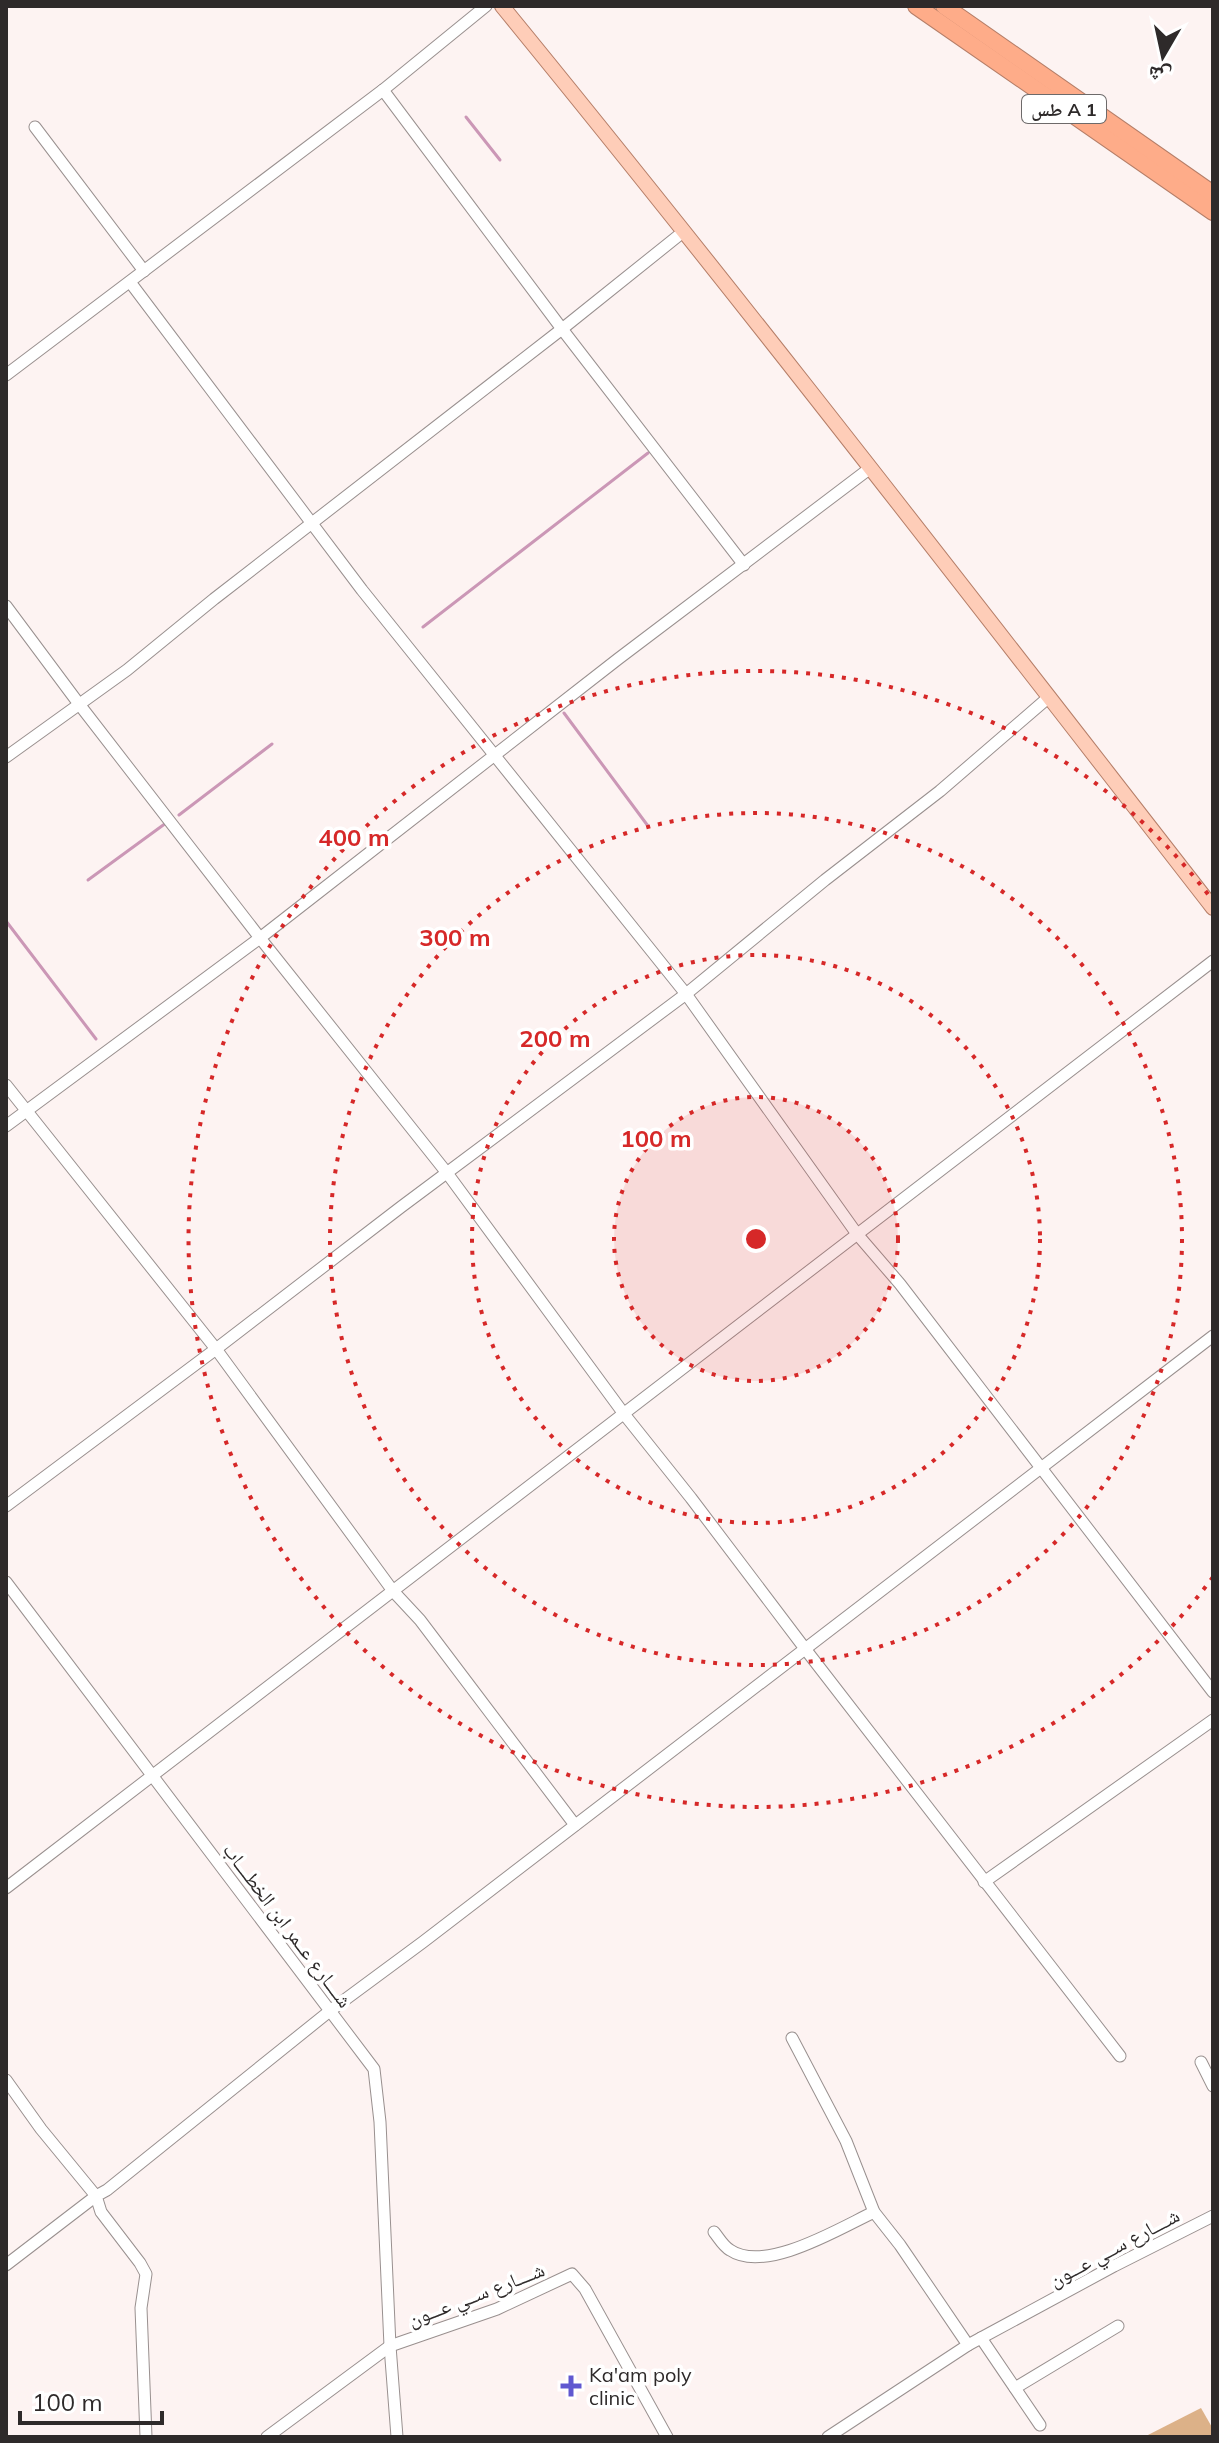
<svg xmlns="http://www.w3.org/2000/svg" width="1219" height="2443" font-family="Mulish,'Noto Naskh Arabic',sans-serif">
  <rect width="100%" height="100%" fill="#fdf3f2"/>
  <!-- forest -->
  <path fill="#dcb188" d="M1201 2408 1213 2429V2437H1144Z"/>
  <g fill="none" stroke-linecap="round" stroke-linejoin="round">
    <!-- stream -->
    <g stroke="#cb97b6" stroke-width="3">
      <path d="M466 117 500 160"/>
      <path d="M423 627 648 453"/>
      <path d="M564 713 648 826"/>
      <path d="M179 815 272 744"/>
      <path d="M88 880 166 823"/>
      <path d="M6 921 96 1039"/>
    </g>
    <defs>
      <g id="minor">
        <path d="M383 90 562 329 744 565"/>
        <path d="M35 127 144 271"/>
        <path d="M130 282 362 590 686 994 857 1234 900 1284 1213 1692"/>
        <path d="M6 375 383 90 486 6"/>
        <path d="M6 606 79 704 260 938 447 1173 624 1414 691 1498 806 1650 1120 2056"/>
        <path d="M6 757 127 670 214 599 562 329 683 232"/>
        <path d="M6 1085 216 1349 393 1591 420 1620 575 1825"/>
        <path d="M6 1126 260 938 618 659 869 469"/>
        <path d="M6 1506 216 1349 401 1207 686 994 825 880 940 791 1049 697"/>
        <path d="M6 1582 374 2069 380 2122 390 2346 397 2437"/>
        <path d="M984 1882 1213 1720"/>
        <path d="M6 1888 1213 961"/>
        <path d="M792 2038 846 2141 874 2212 900 2245 968 2345"/>
        <path d="M1201 2062 1213 2086"/>
        <path d="M6 2080 41 2129 96 2196 6 2265"/>
        <path d="M714 2232C719 2238 723 2246 730 2250 765 2274 840 2228 874 2212"/>
        <path d="M981 2338 1040 2425"/>
        <path d="M1015 2388 1118 2326"/>
        <path d="M146 2437 141 2308 146 2274 140 2263 101 2212 96 2196 107 2190 331 2010 423 1942 1213 1336"/>
        <path d="M267 2437 390 2346 497 2309 572 2274 585 2289 667 2437"/>
        <path d="M828 2437 968 2345 1114 2266 1213 2216"/>
      </g>
      <path id="major" d="M502 6C744 302 978 606 1213 908"/>
      <g id="highway">
        <path d="M916 6 1213 212"/>
        <path d="M944 6 1213 194"/>
      </g>
    </defs>
    <!-- minor casing -->
    <use href="#minor" stroke="#99908f" stroke-width="13"/>
    <!-- major casing -->
    <use href="#major" stroke="#b57e68" stroke-width="16"/>
    <!-- highway casing -->
    <use href="#highway" stroke="#b57e68" stroke-width="18"/>
    <!-- minor -->
    <use href="#minor" stroke="#fff" stroke-width="11"/>
    <!-- major -->
    <use href="#major" stroke="#fecdb8" stroke-width="14"/>
    <!-- highway -->
    <use href="#highway" stroke="#feac89" stroke-width="16"/>
  </g>
  <!-- distance rings -->
  <circle cx="756" cy="1239" r="142" fill="#d62828" fill-opacity=".12"/>
  <g fill="none" stroke="#d62828" stroke-width="4" stroke-dasharray="4 8">
    <circle cx="756" cy="1239" r="142"/>
    <circle cx="756" cy="1239" r="284"/>
    <circle cx="756" cy="1239" r="426"/>
    <path d="M1213 1577A568 568 0 1 1 1213 901"/>
  </g>
  <!-- markers -->
  <path fill="#6058d0" stroke="#fff" stroke-width="3" d="M567 2374h8v8h8v8h-8v8h-8v-8h-8v-8h8z"/>
  <g text-anchor="middle" dominant-baseline="central" stroke-width="7" stroke-linejoin="round" paint-order="stroke">
    <!-- shield labels -->
    <rect fill="#fff" stroke="#6d6a6a" stroke-width="2" x="1022" y="95" width="84" height="28" rx="6"/>
    <g font-size="18" font-weight="bold" fill="#2e2a2a">
      <text x="1064" y="109">طس A 1</text>
    </g>
    <!-- street labels -->
    <g font-size="20" fill="#2e2a2a" stroke="#fff">
      <text transform="translate(288 1925) rotate(53)">شــــارع عــمر ابن الخطــــاب</text>
      <text transform="translate(1114 2247) rotate(-28)">شــــارع ســي عـــون</text>
      <text transform="translate(476 2294) rotate(-21)">شــــارع ســي عـــون</text>
    </g>
    <!-- poi labels -->
    <g font-size="20" fill="#2e2a2a" stroke="#fff" text-anchor="start">
      <text x="589" y="2374">Ka'am poly<tspan x="589" dy="23">clinic</tspan></text>
    </g>
  </g>
  <circle cx="756" cy="1239" r="12" fill="#d62828" stroke="#fff" stroke-width="4"/>
  <g font-size="24" text-anchor="middle" font-weight="bold" fill="#d62828" stroke="#fff" stroke-width="7" stroke-linejoin="round" paint-order="stroke">
    <text x="354" y="846">400 m</text>
    <text x="455" y="946">300 m</text>
    <text x="555" y="1047">200 m</text>
    <text x="656" y="1147">100 m</text>
  </g>
  <!-- border -->
  <rect width="1219" height="2443" fill="none" stroke="#2e2a2a" stroke-width="16"/>
  <!-- north arrow -->
  <g transform="translate(1163 56) rotate(189)" stroke="#ffffff" stroke-width="6" paint-order="stroke">
  <path d="M0-6L14 30L0 20L-14 30Z" fill="#2e2a2a"/>
  <text y="-12" font-size="22" font-weight="bold" text-anchor="middle" fill="#2e2a2a">ش</text>
  </g>
  <!-- scale -->
  <path d="M20 2411v12h142v-12" fill="none" stroke="#2e2a2a" stroke-width="4"/>
  <text x="32" y="2411" font-size="24" fill="#2e2a2a" stroke="#ffffff" stroke-width="6" paint-order="stroke">100 m</text>
</svg>
